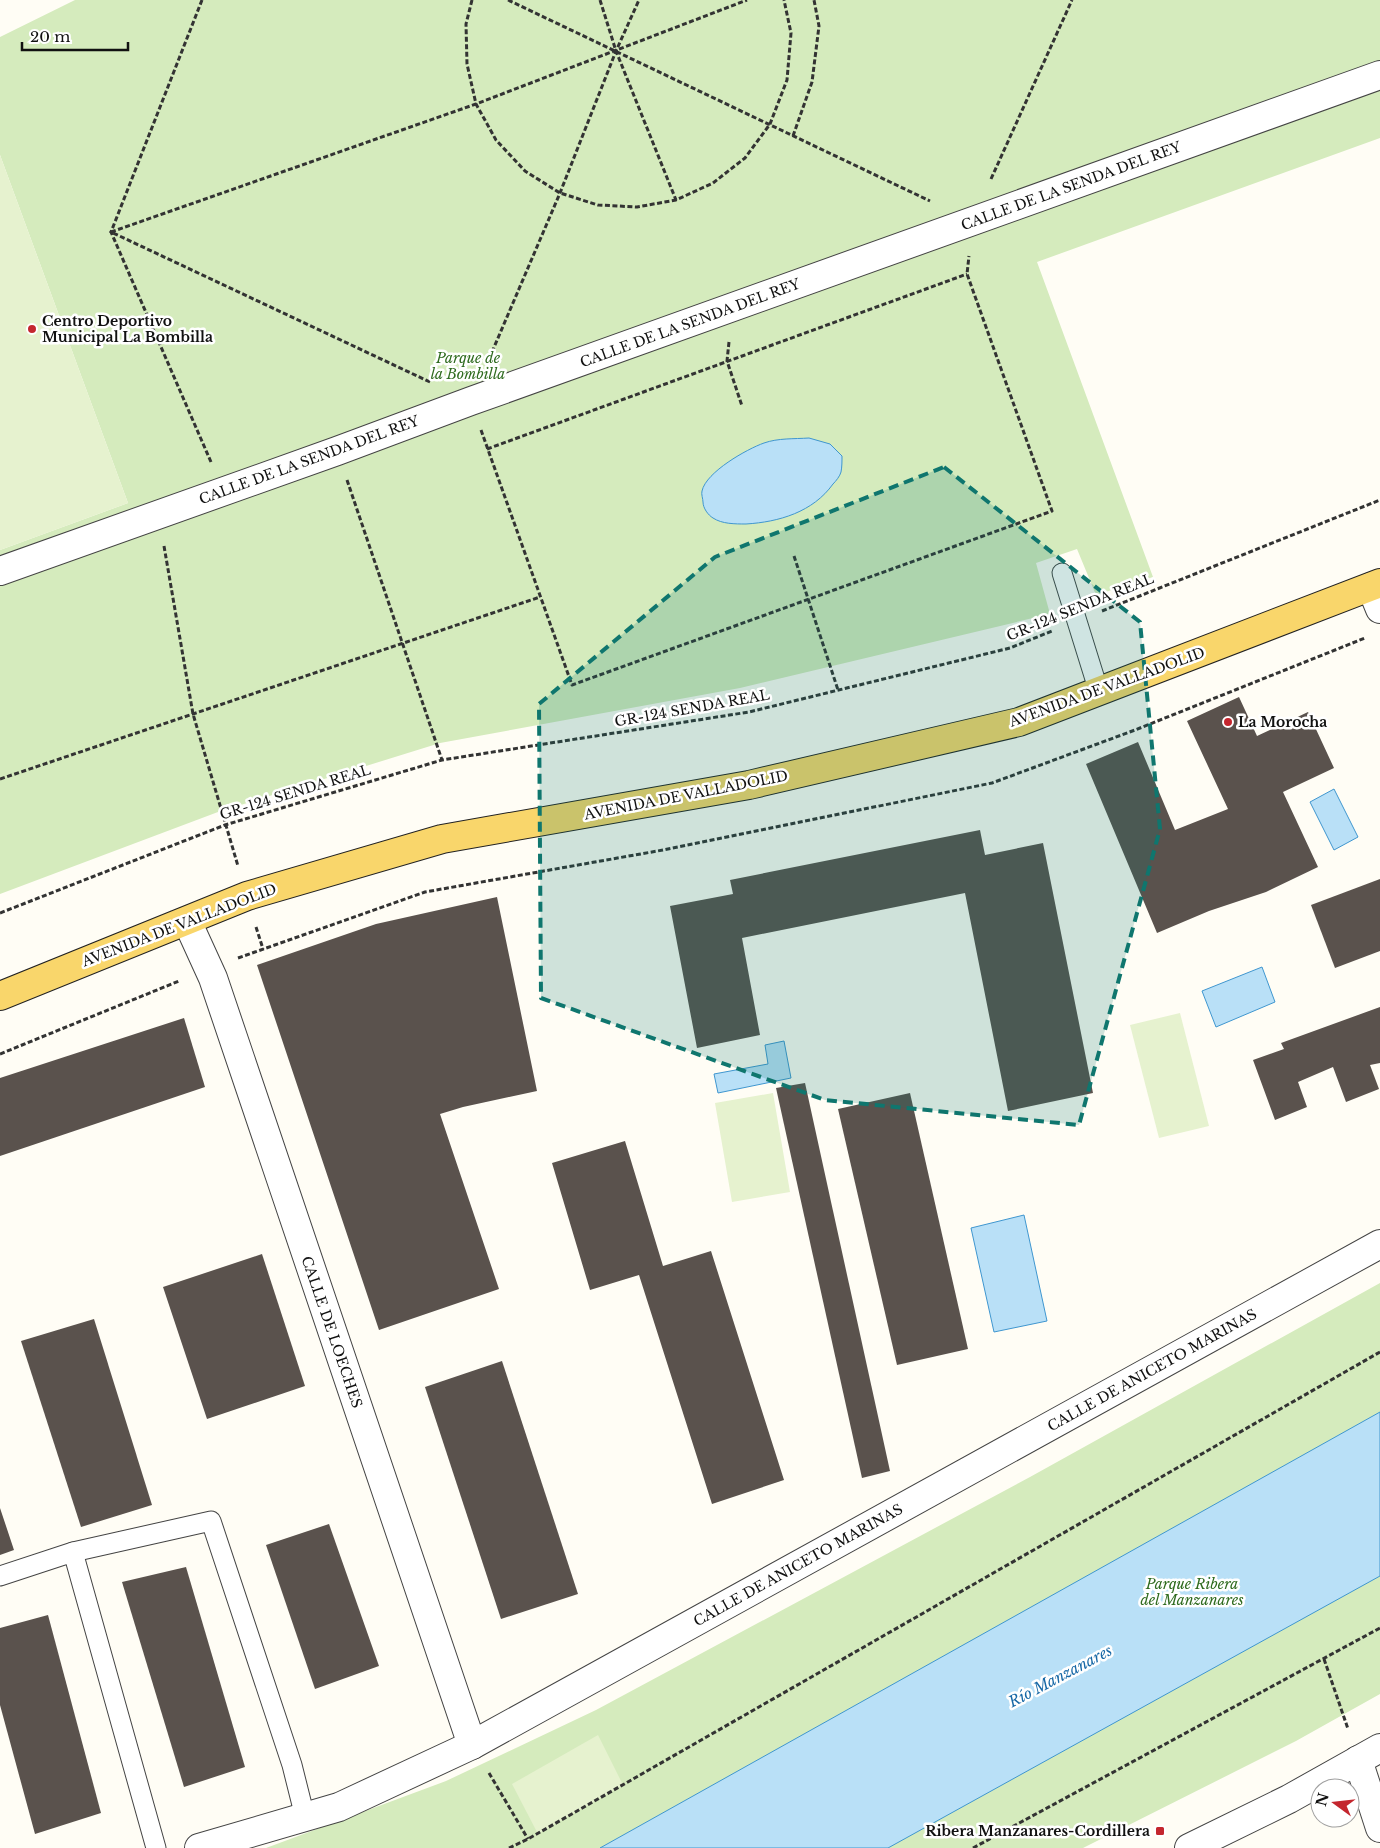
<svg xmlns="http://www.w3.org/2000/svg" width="1380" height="1848" font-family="'Libre Baskerville',serif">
  <rect width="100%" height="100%" fill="#fffdf5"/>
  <!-- green -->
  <g fill="#d5ebbd">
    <path d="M75 0H1380V138L1037 262 1153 577 1096 595 1077 549 1036 563 1050 614 740 688 440 743 218 812 0 894V550L128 503 0 155V37Z"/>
    <path d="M1380 1283V1694L1296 1741 1083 1848H266L446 1781 596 1710 1030 1477Z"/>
  </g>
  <!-- pitch -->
  <g fill="#e6f2cf">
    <path d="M0 155 128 503 0 550Z"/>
    <path d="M1180 1013 1209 1126 1159 1138 1130 1025Z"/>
    <path d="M773 1093 790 1192 732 1202 715 1103Z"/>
    <path d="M598 1735 623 1785 538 1834 512 1784Z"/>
  </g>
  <!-- water -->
  <g fill="#b9e0f7" stroke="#3f96cf">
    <path d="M809 438 830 444 842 456C842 461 842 467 841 472 840 476 836 481 833 484 813 512 779 522 746 524 735 524 722 524 713 518 708 515 703 508 703 502 703 499 701 494 702 491 706 472 747 449 764 443 778 438 794 439 809 438Z"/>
    <path d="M1334 789 1358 837 1334 850 1310 802Z"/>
    <path d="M1262 967 1275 1002 1216 1027 1202 991Z"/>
    <path d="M784 1041 791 1078 718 1093 714 1074 768 1064 765 1045Z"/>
    <path d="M1024 1215 1047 1321 994 1332 971 1228Z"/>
    <path d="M1380 1412V1576L888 1848H600Z"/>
  </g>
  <!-- building -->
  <g fill="#5a524d">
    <path d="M1239 697 1257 736 1308 712 1334 768 1283 792 1318 867 1266 892 1209 911 1157 933 1086 764 1138 742 1175 830 1228 809 1187 721Z"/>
    <path d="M980 830 985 855 1043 843 1093 1093 1008 1111 965 893 742 938 760 1035 697 1048 670 906 733 894 730 880Z"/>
    <path d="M1380 879V951L1335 968 1311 905Z"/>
    <path d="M497 897 537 1091 463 1107 440 1114 499 1289 379 1330 257 965 376 924Z"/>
    <path d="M1380 1007V1063L1370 1065 1379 1089 1346 1102 1333 1067 1298 1082 1307 1107 1275 1120 1253 1060 1284 1049 1281 1043Z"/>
    <path d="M184 1018 205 1087 0 1156V1078Z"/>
    <path d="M805 1083 890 1471 862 1478 776 1088Z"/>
    <path d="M910 1093 968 1349 897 1365 838 1109Z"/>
    <path d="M625 1141 663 1266 711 1251 784 1480 712 1504 639 1275 590 1290 552 1163Z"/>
    <path d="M262 1254 305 1386 207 1419 163 1287Z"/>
    <path d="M94 1319 152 1505 81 1527 21 1341Z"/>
    <path d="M502 1361 578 1594 501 1619 425 1387Z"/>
    <path d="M0 1508 14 1550 0 1555Z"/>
    <path d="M329 1524 379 1666 315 1689 266 1545Z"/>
    <path d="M186 1567 245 1767 184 1787 122 1582Z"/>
    <path d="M48 1615 101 1813 35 1834 0 1705V1628Z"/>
  </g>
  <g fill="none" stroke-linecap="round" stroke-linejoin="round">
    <defs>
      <g id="lane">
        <path d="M1062 573 1099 692"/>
        <path d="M73 1552 211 1521 292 1765 305 1817"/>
        <path d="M0 1576 73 1552 156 1848"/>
      </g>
      <g id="street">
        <path d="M0 571 337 451 471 401 1380 75"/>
        <path d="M1371 587 1380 609"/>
        <path d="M187 921 213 978 472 1745"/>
        <path d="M1358 1760 1380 1828"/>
        <path d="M199 1848 339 1807 472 1745 1380 1244"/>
        <path d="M1189 1848 1289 1799 1380 1748"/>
      </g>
      <path id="primary" d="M0 996 247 896 442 839 749 785 1019 722 1380 583"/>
    </defs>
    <!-- lane casing -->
    <use href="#lane" stroke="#444" stroke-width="21"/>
    <!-- street casing -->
    <use href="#street" stroke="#444" stroke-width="30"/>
    <!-- primary casing -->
    <use href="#primary" stroke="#222" stroke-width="30"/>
    <!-- path -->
    <g stroke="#333" stroke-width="3" stroke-dasharray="5 2.5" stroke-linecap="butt">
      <path d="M202 0 111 232 211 462"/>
      <path d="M472 0 466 24 467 64 476 104 496 140 525 171 560 193 598 205 637 207 676 200 713 183 745 158 770 124 787 80 791 33 784 0"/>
      <path d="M508 0 930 201"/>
      <path d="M600 0 616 51 676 200"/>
      <path d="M793 136 812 82 819 26 814 0"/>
      <path d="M991 179 1072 0"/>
      <path d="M729 342 727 361 742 406"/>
      <path d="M489 359 560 193 616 51 639 0"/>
      <path d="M430 382 111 232 476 104 747 0"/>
      <path d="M481 430 572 685 1052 511 967 274 969 256"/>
      <path d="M487 449 967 274"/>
      <path d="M347 480 442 760"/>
      <path d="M164 546 193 714 238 866"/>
      <path d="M794 556 838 690"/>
      <path d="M1102 611 1380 500"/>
      <path d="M0 779 540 597"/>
      <path d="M0 913 225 825 442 760 749 712 1010 648 1052 631"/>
      <path d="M256 927 263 949"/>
      <path d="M238 958 425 892 663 850 992 783 1135 730 1365 638"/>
      <path d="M0 1054 179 981"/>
      <path d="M1324 1659 1348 1729"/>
      <path d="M489 1773 528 1839"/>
      <path d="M509 1848 528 1839 1380 1352"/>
      <path d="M973 1848 1380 1628"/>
    </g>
    <!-- lane -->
    <use href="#lane" stroke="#fff" stroke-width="19"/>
    <!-- street -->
    <use href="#street" stroke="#fff" stroke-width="28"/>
    <!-- primary -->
    <use href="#primary" stroke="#f9d66b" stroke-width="28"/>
  </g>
  <!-- marked area -->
  <path fill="#0f766e" fill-opacity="0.2" stroke="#0f766e" stroke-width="4" stroke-dasharray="10 6" stroke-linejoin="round" d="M944 467 1140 622 1160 829 1079 1125 825 1100 541 998 539 704 715 557Z"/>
  <!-- markers -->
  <g fill="#c4262e" stroke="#fff" stroke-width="2">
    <circle cx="32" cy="329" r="5"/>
    <circle cx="1228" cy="722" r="5"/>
    <rect x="1155" y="1826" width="10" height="10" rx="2.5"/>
  </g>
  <g text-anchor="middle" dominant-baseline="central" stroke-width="5" stroke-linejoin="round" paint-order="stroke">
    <!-- street labels -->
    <g font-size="14" fill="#111" stroke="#fff">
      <text transform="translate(1071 186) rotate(-20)">CALLE DE LA SENDA DEL REY</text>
      <text transform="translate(690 323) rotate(-20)">CALLE DE LA SENDA DEL REY</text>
      <text transform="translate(309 460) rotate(-20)">CALLE DE LA SENDA DEL REY</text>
      <text transform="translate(1080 607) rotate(-22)">GR-124 SENDA REAL</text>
      <text transform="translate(1107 687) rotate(-20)">AVENIDA DE VALLADOLID</text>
      <text transform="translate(692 708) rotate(-10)">GR-124 SENDA REAL</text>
      <text transform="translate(295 792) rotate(-17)">GR-124 SENDA REAL</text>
      <text transform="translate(686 795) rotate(-11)">AVENIDA DE VALLADOLID</text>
      <text transform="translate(179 925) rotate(-21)">AVENIDA DE VALLADOLID</text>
      <text transform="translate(332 1332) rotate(71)">CALLE DE LOECHES</text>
      <text transform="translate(1152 1370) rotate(-29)">CALLE DE ANICETO MARINAS</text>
      <text transform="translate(798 1565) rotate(-29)">CALLE DE ANICETO MARINAS</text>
    </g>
    <!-- poi labels -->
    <g font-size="14" font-weight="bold" fill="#111" stroke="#fff" text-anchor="start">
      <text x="42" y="321">Centro Deportivo<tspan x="42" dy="16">Municipal La Bombilla</tspan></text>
      <text x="1238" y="722">La Morocha</text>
      <text x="1150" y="1831" text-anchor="end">Ribera Manzanares-Cordillera</text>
    </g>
    <!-- park labels -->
    <g font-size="14" font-style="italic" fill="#2f6b1f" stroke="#fff">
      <text x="468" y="358">Parque de<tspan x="468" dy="16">la Bombilla</tspan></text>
      <text x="1192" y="1584">Parque Ribera<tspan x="1192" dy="16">del Manzanares</tspan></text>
    </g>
    <!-- water labels -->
    <g font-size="15" font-style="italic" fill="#1768a6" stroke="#fff">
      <text transform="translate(1060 1676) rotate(-28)">Río Manzanares</text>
    </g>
  </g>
  <!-- north arrow -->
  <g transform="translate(1335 1803) rotate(285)"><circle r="24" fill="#ffffff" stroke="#a0a0a0"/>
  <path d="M0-4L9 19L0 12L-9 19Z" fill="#c4262e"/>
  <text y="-8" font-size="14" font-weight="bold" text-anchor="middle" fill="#111111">N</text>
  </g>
  <!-- scale -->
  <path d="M22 42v8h106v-8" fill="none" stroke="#111111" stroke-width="2.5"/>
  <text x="30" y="42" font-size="15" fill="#111111" stroke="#ffffff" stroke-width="4" paint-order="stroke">20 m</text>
</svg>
